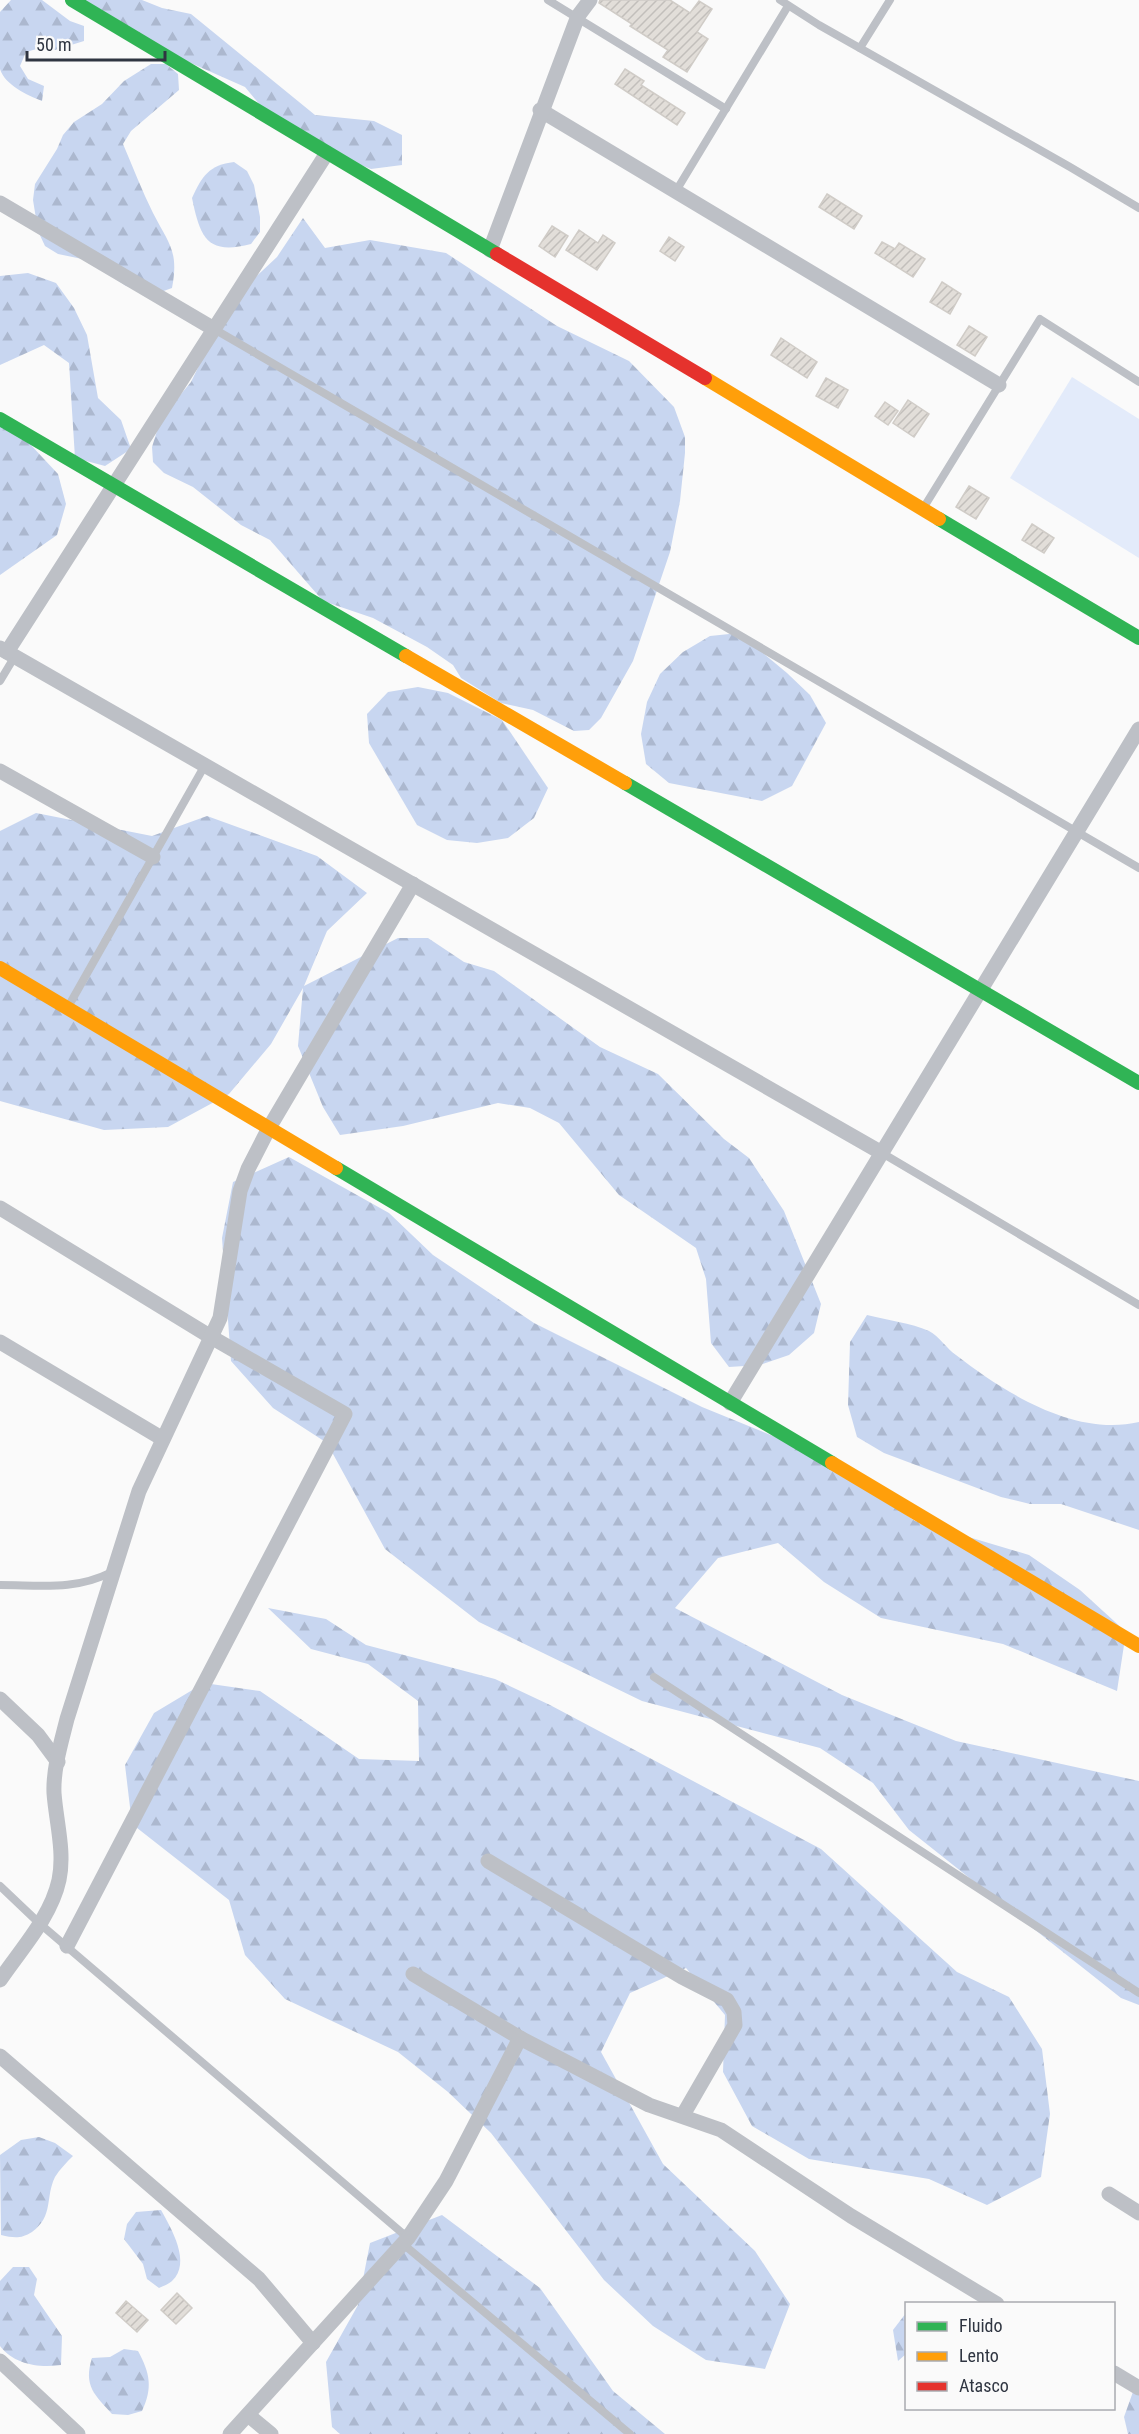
<svg xmlns="http://www.w3.org/2000/svg" width="1139" height="2434" font-family="'Roboto Condensed',sans-serif">
  <defs>
    <pattern id="forest-firs" width="22" height="20" patternUnits="userSpaceOnUse" patternTransform="scale(1.5)"><rect width="22" height="20" fill="#c8d6f0"/><path d="M5 1l3.5 6h-7zM16 11l3.5 6h-7z" fill="#acb8cf"/></pattern>
    <pattern id="building-hatch" width="6" height="6" patternUnits="userSpaceOnUse" patternTransform="scale(1.5)"><rect width="6" height="6" fill="#e2ded9"/><path d="M-1 1l2-2M0 6l6-6M5 7l2-2" fill="none" stroke="#c2bfbb"/></pattern>
  </defs>
  <rect width="100%" height="100%" fill="#fafafa"/>
  <!-- forest -->
  <g fill="url(#forest-firs)">
    <path d="M11 0H42L70 21 84 26V41L55 50 40 48 26 52 20 66 28 79 44 86 42 101C27 95 5 85 0 69V12Z"/>
    <path d="M72 0H142L162 8 191 14 315 115 374 121 402 135V165L371 169 285 135 245 87 105 25Z"/>
    <path d="M151 64H166L178 74 179 90 131 131 123 144C133 167 142 191 153 213 169 244 179 251 172 288L158 293 126 286 87 260 58 254 45 246 38 231 33 200 35 184 57 149 63 135 74 122 102 104 124 81Z"/>
    <path d="M234 162 247 171 254 185 260 217V232L251 244C206 256 200 236 192 198 202 176 209 165 234 162Z"/>
    <path d="M303 218 325 248 370 240 446 253 557 326 629 361 674 407 685 437V453L680 501 670 552 633 661 601 718 589 730 574 731 533 710 501 703 461 678 453 665 427 647 373 618 323 601 270 540 241 525 193 487 164 473 153 462 152 447 161 418 191 382 231 300 277 257Z"/>
    <path d="M28 273 56 283 74 308 87 335 98 398 121 420 131 449 105 466 75 458 69 363 44 345 0 365V276Z"/>
    <path d="M0 420 14 427 58 474 66 504 57 535 0 575Z"/>
    <path d="M739 633 787 673 810 695 826 723 792 786 762 801 669 783 646 764 641 734 647 702 660 674 683 652 710 636Z"/>
    <path d="M418 687 448 693 502 720 548 788 534 818 508 838 477 843 447 840 417 825 369 743 367 714 388 692Z"/>
    <path d="M36 813 152 836 207 816 317 856 367 893 327 931 304 986 398 938H428L464 962 494 971 600 1047 658 1074 724 1139 749 1158 784 1211 821 1304 814 1333 789 1355 760 1365 729 1367 711 1343 706 1279 696 1248 619 1195 559 1123 530 1108 498 1103 403 1126 340 1135 323 1107 298 1046 303 988 271 1044 229 1094 168 1127 104 1130 0 1101V831Z"/>
    <path d="M289 1157 389 1213 433 1255 534 1323 702 1407 817 1454 915 1521 1029 1555 1080 1590 1126 1632 1117 1691 1003 1644 881 1618 824 1582 778 1543 718 1558 675 1608 842 1695 956 1741 1139 1781V2005L1121 1998 909 1830 873 1783 820 1748 642 1701 479 1622 385 1549 327 1443 273 1408 231 1361 222 1238 233 1182Z"/>
    <path d="M867 1315C887 1320 911 1323 929 1331 939 1336 947 1349 956 1355 1005 1393 1075 1437 1139 1422V1530L1061 1504H1030L1001 1497 884 1453 857 1437 848 1405 850 1342Z"/>
    <path d="M268 1608 326 1619 366 1645 495 1679 550 1705 821 1849 957 1972 1009 1997 1042 2049 1050 2114 1041 2177 987 2205 929 2179 809 2159 752 2126 723 2072 725 2015 686 1968 630 1993 601 2052 663 2164 755 2251 790 2304 765 2369 706 2360 653 2326 604 2280 491 2133 448 2092 398 2052 285 1999 245 1955 229 1900 132 1824 125 1765 154 1713 204 1683 260 1691 359 1759 419 1761 418 1701 368 1664 311 1649Z"/>
    <path d="M39 2137 55 2143 73 2156C66 2163 60 2169 55 2177 45 2197 54 2216 32 2232 21 2239 14 2238 1 2235L0 2155 21 2140Z"/>
    <path d="M161 2210C171 2228 192 2263 172 2281 169 2284 163 2286 159 2288L147 2279 143 2264 124 2239 127 2224 136 2212Z"/>
    <path d="M442 2215 540 2288 613 2391 665 2434H340L332 2427 326 2362 358 2305 370 2243Z"/>
    <path d="M13 2267H29L37 2279 34 2295 62 2336 61 2365C39 2368 15 2365 0 2346V2281Z"/>
    <path d="M906 2313V2354L898 2361 893 2330Z"/>
    <path d="M124 2349 138 2351C150 2373 153 2388 142 2411L128 2415 112 2414C95 2395 83 2386 92 2358L110 2357Z"/>
    <path d="M1139 2388V2434H1128L1124 2417 1134 2389Z"/>
  </g>
  <!-- pitch -->
  <path fill="#e3ebfa" d="M1072 377 1139 419V558L1010 478Z"/>
  <!-- building -->
  <g fill="url(#building-hatch)" stroke="#d0ccc7" stroke-width="1.5">
    <path d="M600 0H670L690 13 699 1 712 9 697 32 708 39 687 72 663 57 668 50 630 26 632 24 599 3Z"/>
    <path d="M625 69 644 81 641 85 685 113 677 125 615 84Z"/>
    <path d="M827 194 862 216 854 229 819 207Z"/>
    <path d="M552 226 568 236 555 257 539 246Z"/>
    <path d="M579 230 598 243 603 235 615 243 597 270 566 250Z"/>
    <path d="M669 237 684 247 675 261 660 251Z"/>
    <path d="M882 242 895 249 899 243 925 259 913 277 875 253Z"/>
    <path d="M942 282 961 294 950 314 930 302Z"/>
    <path d="M969 326 987 337 975 356 957 345Z"/>
    <path d="M781 338 817 362 807 378 771 355Z"/>
    <path d="M826 378 848 390 838 408 816 396Z"/>
    <path d="M908 400 929 414 914 437 893 423Z"/>
    <path d="M885 402 898 411 888 425 875 416Z"/>
    <path d="M969 486 989 498 976 519 956 507Z"/>
    <path d="M1032 524 1054 538 1044 553 1022 540Z"/>
    <path d="M177 2293 192 2308 176 2324 161 2310Z"/>
    <path d="M126 2301 148 2320 137 2332 116 2313Z"/>
  </g>
  <g fill="none" stroke-linecap="round" stroke-linejoin="round">
    <!-- lane -->
    <g stroke="#bdc0c6" stroke-width="8">
      <path d="M548 0 726 109"/>
      <path d="M780 0 819 25 1070 167 1139 208"/>
      <path d="M860 48 890 0"/>
      <path d="M676 191 788 6"/>
      <path d="M214 329 1139 868"/>
      <path d="M924 507 1040 319 1139 382"/>
      <path d="M0 681 15 656"/>
      <path d="M68 1007 205 765"/>
      <path d="M882 1153 1139 1305"/>
      <path d="M0 1585C40 1585 74 1591 112 1572"/>
      <path d="M654 1677 1139 1993"/>
      <path d="M0 1886 39 1923 408 2238"/>
      <path d="M403 2244 630 2434"/>
    </g>
    <!-- street -->
    <g stroke="#bdc0c6" stroke-width="15">
      <path d="M540 110 999 385"/>
      <path d="M0 203 214 329"/>
      <path d="M490 250 578 16 590 0"/>
      <path d="M0 648 882 1153"/>
      <path d="M7 652 327 153"/>
      <path d="M0 771 153 857"/>
      <path d="M0 1208 211 1337 345 1414 67 1946"/>
      <path d="M0 1342 163 1439"/>
      <path d="M730 1403 1139 729"/>
      <path d="M0 1699 38 1735 58 1762"/>
      <path d="M488 1861 682 1977 727 2000 734 2012 735 2025 683 2115"/>
      <path d="M413 1974 520 2038"/>
      <path d="M0 1980C21 1949 51 1917 59 1880 65 1852 56 1821 54 1793 53 1769 61 1743 67 1719L139 1491 220 1318 240 1191 248 1169 269 1128 413 884"/>
      <path d="M0 2056 259 2279 313 2343"/>
      <path d="M1109 2194 1139 2213"/>
      <path d="M0 2361 78 2434"/>
      <path d="M1114 2373 1139 2388"/>
      <path d="M248 2415 271 2434"/>
      <path d="M230 2434 408 2238 446 2181 520 2038 649 2105 721 2130 851 2216 997 2304"/>
    </g>
    <!-- fast -->
    <g stroke="#30b455" stroke-width="14">
      <path d="M72 0 497 254"/>
      <path d="M0 419 406 656"/>
      <path d="M939 519 1139 638"/>
      <path d="M625 783 1139 1083"/>
      <path d="M336 1168 832 1463"/>
    </g>
    <!-- slow -->
    <g stroke="#ff9f0a" stroke-width="14">
      <path d="M705 378 939 519"/>
      <path d="M406 656 625 783"/>
      <path d="M0 968 336 1168"/>
      <path d="M832 1463 1139 1646"/>
    </g>
    <!-- jam -->
    <path stroke="#e5322d" stroke-width="14" d="M497 254 705 378"/>
  </g>
  <!-- legend -->
  <rect x="905" y="2302" width="210" height="108" fill="#fafafa" stroke="#a9abb0" stroke-width="1.5"/>
  <rect x="917" y="2322" width="30" height="9" fill="#30b455" stroke="#a9abb0" stroke-width="1.5"/>
  <text x="959" y="2332" font-size="18" fill="#2f3541">Fluido</text>
  <rect x="917" y="2352" width="30" height="9" fill="#ff9f0a" stroke="#a9abb0" stroke-width="1.5"/>
  <text x="959" y="2362" font-size="18" fill="#2f3541">Lento</text>
  <rect x="917" y="2382" width="30" height="9" fill="#e5322d" stroke="#a9abb0" stroke-width="1.5"/>
  <text x="959" y="2392" font-size="18" fill="#2f3541">Atasco</text>
  <!-- scale -->
  <path d="M27 51v9h138v-9" fill="none" stroke="#2f3541" stroke-width="3"/>
  <text x="36" y="51" font-size="18" fill="#2f3541" stroke="#fafafa" stroke-width="4.5" paint-order="stroke">50 m</text>
</svg>
